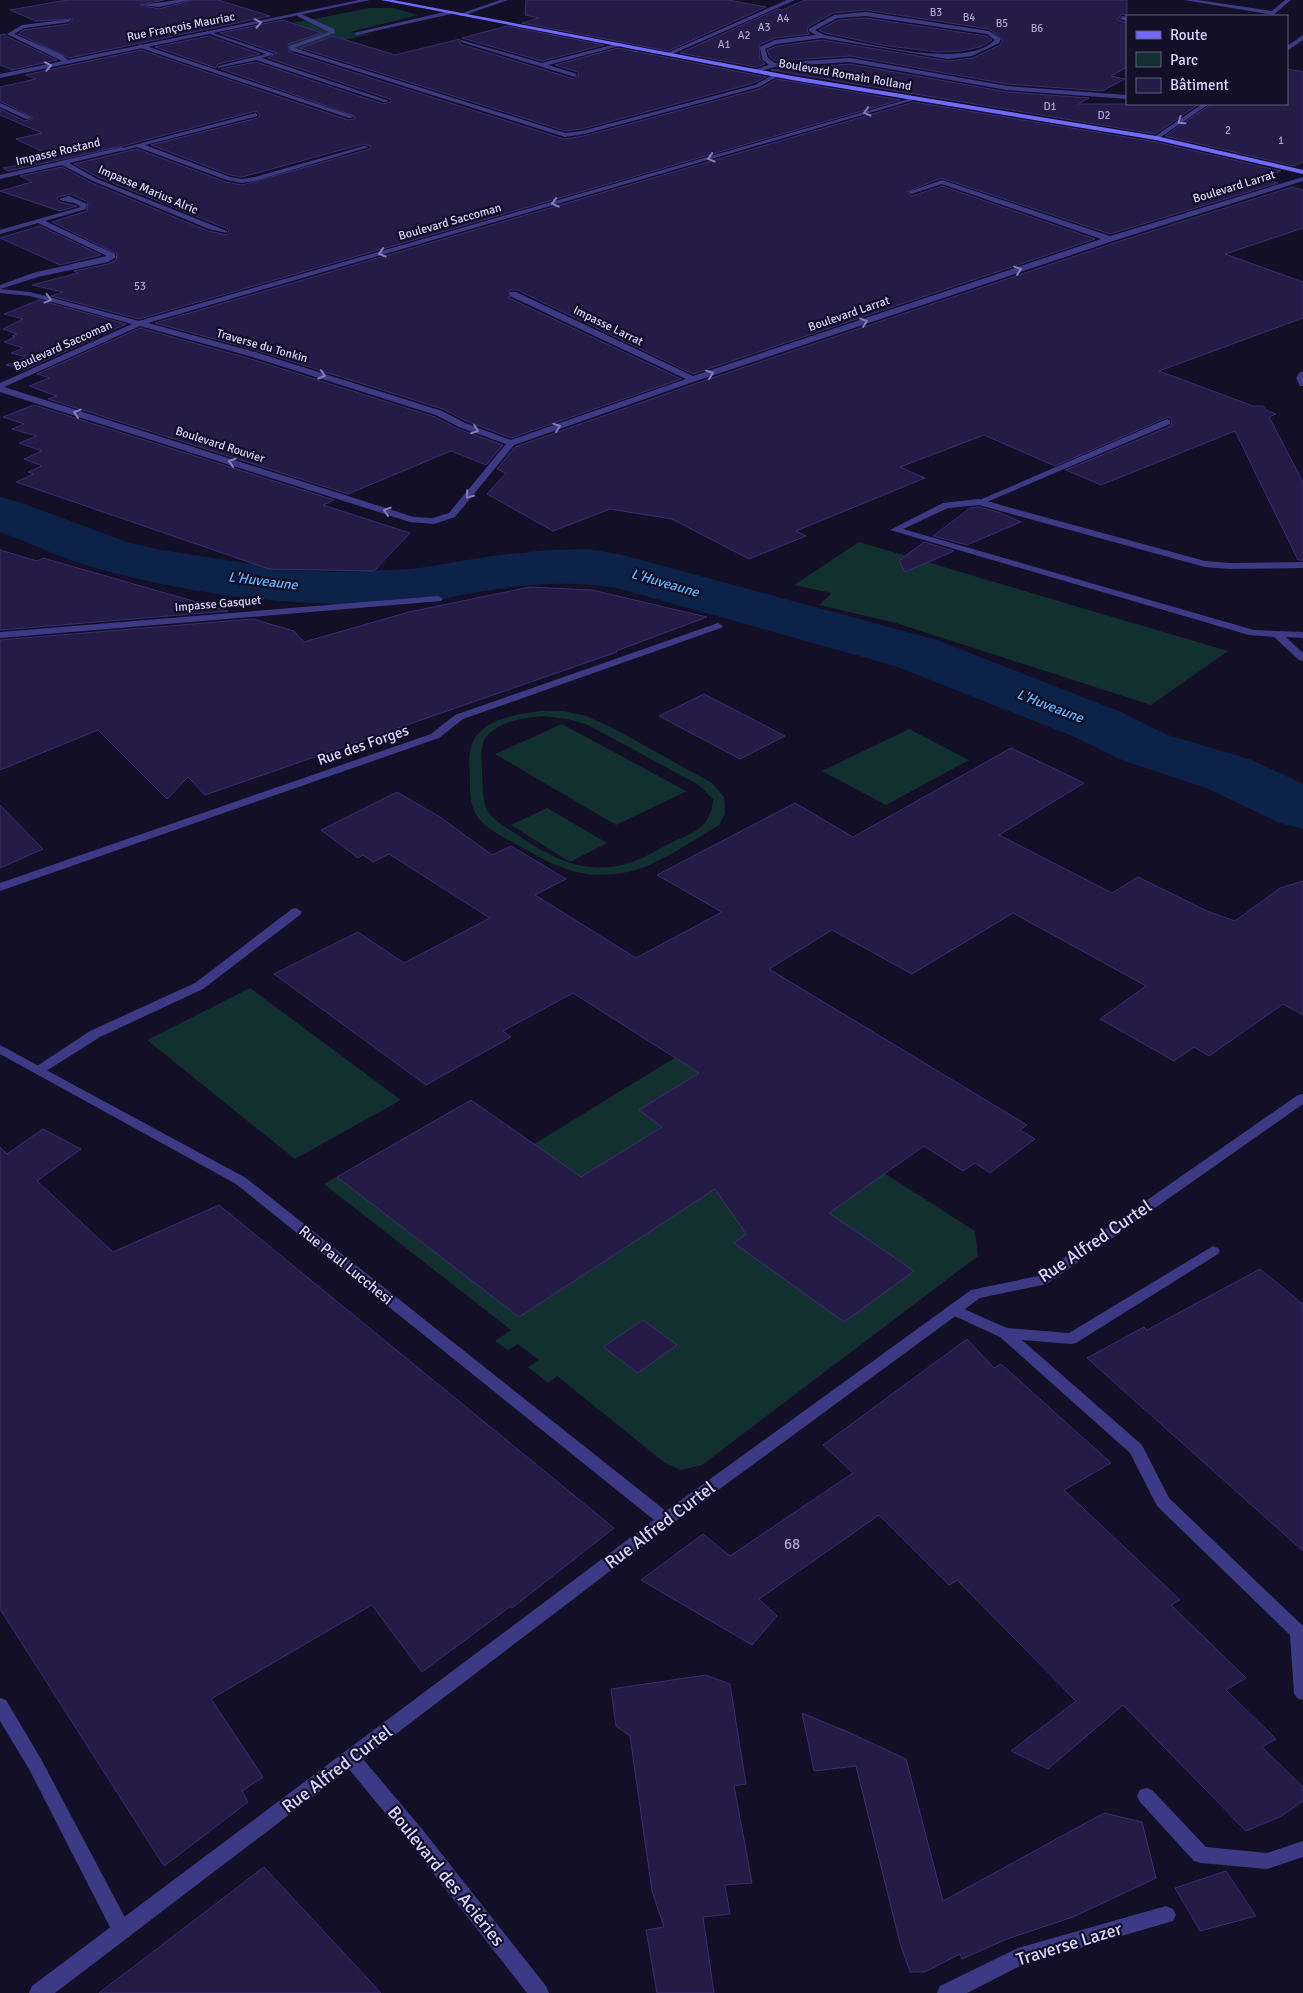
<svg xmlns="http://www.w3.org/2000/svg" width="1303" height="1993" font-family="Signika,sans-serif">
  <rect width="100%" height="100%" fill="#130f26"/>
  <!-- green -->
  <g fill="#12302f" fill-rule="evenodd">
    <path d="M370 8H393L418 15 350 32 370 34 285 54 225 36Z"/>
    <path d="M859 542 1228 651 1151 705 896 623 819 605 832 593 794 585Z"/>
    <path d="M541 711H564L586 716 611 727 712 783 724 797 725 814 719 825C693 840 660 864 632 871 585 882 557 868 518 845 505 838 490 831 480 820 471 810 469 794 470 781 470 771 468 757 471 747 479 719 517 714 541 711ZM543 716 568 719 588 725 699 785 713 799C711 829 693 832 669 844 653 852 636 863 617 866 578 873 547 855 516 834 505 827 494 821 487 810 482 799 483 784 482 772 482 761 479 745 487 736 499 721 525 718 543 716Z"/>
    <path d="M562 724 686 791H687L616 825 495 754Z"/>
    <path d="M909 729 969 760 886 805 822 771Z"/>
    <path d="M547 808 607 843 570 862 511 825Z"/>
    <path d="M250 988 401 1100 295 1159 147 1040Z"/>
    <path d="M689 1049 975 1231 978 1256 702 1465 681 1470 665 1463 557 1376 548 1383 528 1367 539 1360 518 1344 508 1350 495 1341 511 1330 324 1184 471 1100 534 1144Z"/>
  </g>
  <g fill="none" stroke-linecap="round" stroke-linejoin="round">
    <!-- river -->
    <path fill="#0c2248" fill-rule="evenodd" d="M0 497 19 502 127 542 161 550 291 570 334 572 413 569 491 556 547 550 588 549 623 555 937 640 1121 712 1168 735 1252 760 1303 784V829L1280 823 1206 788 1124 761 1077 738 895 666 617 588C571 580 524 584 478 592 456 596 433 602 411 603 305 609 193 596 92 567 61 558 30 543 0 532Z"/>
  </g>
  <!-- building -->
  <g fill="#241b47" stroke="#3b2d73">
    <path d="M67 0H164L140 5 159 9 192 0H218L270 16 69 58 18 34 24 30 69 24 73 19 36 21 10 10Z"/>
    <path d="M526 0H728L766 7 668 51 522 23 539 18 525 15Z"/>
    <path d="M805 0H1127V15L1121 14 1118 20 1127 23V67L1111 76 1125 79 1102 91 1007 84 850 56 776 61 770 57 767 50 777 46 822 40 948 61 973 58 1000 45 1003 40 989 29 866 10 833 13 808 27 807 31 810 34 775 38 759 45 760 59 765 64 756 67 680 53 778 9 782 10Z"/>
    <path d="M866 18 986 36 992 40 980 47 961 51 938 52 888 46 825 33 819 30 838 20Z"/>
    <path d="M283 20 322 33 288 44 289 52 564 139 584 136 759 89 777 79 900 100 139 319 51 296 63 292 32 285 78 273 74 271 108 264 116 260 117 254 52 222 87 211 88 202 70 194 58 197 57 200 60 202 77 206 60 211 0 191 32 182 20 176 62 167 92 183 208 231 227 235 229 233 228 229 98 177 74 164 137 149 226 182 242 185 370 149 371 146 363 144 242 177 230 175 151 145 258 118 260 115 256 111 123 146 8 171 3 168 56 158 16 139 42 133 0 115V109L25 121 33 118 0 101V87L36 79 25 75 141 50 348 120 354 119 355 116 221 69 256 62 383 104 391 102 390 99 268 58 277 53 220 33Z"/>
    <path d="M507 26 604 45 542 61 462 38Z"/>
    <path d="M5 34 6 36 57 60 12 70 0 65V35Z"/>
    <path d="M209 36 260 54 218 64 216 68 155 47Z"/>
    <path d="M333 36 395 55 460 39V44L574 79 579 75 578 72 555 65 618 48 766 77 754 83 582 129 565 131 300 48Z"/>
    <path d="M850 64 1007 92 1089 98 1078 104H1199L1155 134 771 70Z"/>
    <path d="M1287 69 1303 72V162L1294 166 1165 136 1211 104H1287Z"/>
    <path d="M914 102 1156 142 1281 171 1262 178 1278 183 1110 234 941 178 906 192 912 196 942 186 1095 239 693 374 517 290H510L509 298 681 379 511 438 466 421 443 409 255 350 155 323Z"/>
    <path d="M1292 187 1303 190V228L1225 254 1303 282V318L1159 371 1253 406H1263L1266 410 1276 414 1269 417 1303 482V560H1298L1235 431 1101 485 1066 470 1171 426 1172 419 1168 417 1055 466 984 435 900 467 925 478 796 531 806 536 749 559 672 519 610 509 553 531 487 494 506 473 497 469 515 447 697 383 1114 243Z"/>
    <path d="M40 226 101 255 60 265 0 238Z"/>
    <path d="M39 300 126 324 24 370 6 365 26 357 11 353 23 348 4 342 15 337 12 336 17 334 3 329 23 319 4 314Z"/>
    <path d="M140 328 248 358 435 417 458 429 503 445 486 465 451 451 348 494 48 399 57 396 29 386 50 378 37 374Z"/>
    <path d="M34 405 334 500 323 505 410 533 374 571 269 569 16 482 34 474 28 472 42 466 24 459 42 451 19 443 37 436 12 429 24 424 3 417Z"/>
    <path d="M979 507 1001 513 1021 522 967 545 933 536 970 508Z"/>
    <path d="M924 542 954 551 905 572 899 561Z"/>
    <path d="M0 550 37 561 43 558 228 611 0 630Z"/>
    <path d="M530 587 592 590 707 617 616 651 617 652 205 795 188 777 167 799 98 730 0 770V640L253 619 294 631 304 642 409 612Z"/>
    <path d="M704 694 785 736 740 759 659 716Z"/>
    <path d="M1011 748 1084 783 999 835 1112 893 1138 877 1207 911 1235 921 1280 888 1303 881V1015L1283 1004 1209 1056 1194 1047 1174 1061 1100 1019 1146 986 1013 913 912 974 832 930 769 969 1027 1125 1020 1130 1035 1139 990 1173 975 1163 963 1171 924 1146 829 1213 914 1271 844 1322 734 1243 746 1234 715 1189 519 1317 337 1177 471 1100 581 1177 662 1127 639 1110 699 1073 573 993 503 1031 511 1037 426 1085 274 974 358 932 404 963 490 918 389 854 373 862 363 855 358 858 321 830 397 792 440 817 492 855 511 846 566 879 535 895 636 958 722 912 657 875 795 803 853 837Z"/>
    <path d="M0 805 43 849 0 868Z"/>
    <path d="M43 1129 81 1149 37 1181 113 1252 219 1205 614 1528 512 1608 511 1606 422 1672 372 1605 211 1699 263 1777 242 1791 248 1802 164 1866 0 1609V1147L7 1154Z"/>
    <path d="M1260 1269 1303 1304V1551L1087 1358 1144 1327 1147 1330Z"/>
    <path d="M643 1320 677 1345 638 1373 603 1347Z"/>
    <path d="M967 1339 994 1368 1001 1364 1111 1463 1064 1490 1180 1600 1171 1605 1246 1678 1226 1690 1276 1739 1262 1747 1303 1787V1801L1280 1817 1246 1831 1123 1705 1048 1769 1011 1751 1076 1701 957 1580 949 1585 879 1515 759 1599 777 1616 752 1645 641 1580 703 1534 730 1556 853 1473 823 1445Z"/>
    <path d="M706 1675 730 1684 746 1784 734 1786 752 1883 725 1885 730 1914 703 1917 714 1993H657L646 1930 664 1927 652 1891 630 1736 616 1726 611 1689Z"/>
    <path d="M802 1713 848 1732 906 1759 943 1901 1104 1813 1142 1822 1156 1878 1073 1917 1007 1939 962 1959 960 1954 925 1972H910L900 1943 856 1766 814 1771Z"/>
    <path d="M264 1867 381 1993H99Z"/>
    <path d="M1226 1871 1256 1916 1200 1931 1175 1888Z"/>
  </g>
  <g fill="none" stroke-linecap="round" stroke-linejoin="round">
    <!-- service -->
    <g fill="#3d3a85" fill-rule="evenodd">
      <path d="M178 0H190L159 7 142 5Z"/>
      <path d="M500 0H508L462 16 457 15Z"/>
      <path d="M787 0H795L670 55 665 54Z"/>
      <path d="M1184 0H1198L1272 11 1285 0H1291L1273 15Z"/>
      <path d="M449 11 451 14 357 35 354 33Z"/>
      <path d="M866 12 989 31 1001 39 999 43 972 56 948 59 822 38 776 44 765 49 768 58 775 63 850 58 1007 86 1127 95V99L1007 90 850 62 774 67 754 73 751 71 769 65 762 59 760 47 775 40 816 35 809 31V29L834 15ZM866 16 987 34 995 40C965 71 864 42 824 35L815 30 837 18Z"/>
      <path d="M299 13 334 29 335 33 294 48 565 133 582 131 755 85 775 74 780 75 759 87 584 134 565 137 290 50 289 46 329 32 297 16Z"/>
      <path d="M1122 16 1127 17V21L1120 19Z"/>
      <path d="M71 19 69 22 24 28 14 34 60 54 70 61 68 64 7 34 22 25Z"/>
      <path d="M207 31 275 54 262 58 389 101 384 102 256 60 218 68V66L266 54 207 33Z"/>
      <path d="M461 40 542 63 620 43 623 45 548 65 577 74 575 77 461 42Z"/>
      <path d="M140 44 353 116 354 117 349 118 138 47Z"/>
      <path d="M0 103 30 117 31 118 26 119 0 107Z"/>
      <path d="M256 113 258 116 145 145 230 177 242 179 255 177 364 146 369 147 258 180 242 183 227 180 137 147 122 151 119 149Z"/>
      <path d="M942 180 1113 237 1114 239 1107 241 942 184 911 194 908 192Z"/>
      <path d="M69 196 87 204 86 209 45 221 115 254V258L108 262 38 277 0 289V285L33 273 107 256 38 223 0 234V230L81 207C73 200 64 203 59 199Z"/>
      <path d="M979 499 1205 561 1230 563 1303 562V568L1230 569 1205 567 979 505 948 508 903 529 1254 630 1303 632V638L1286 637 1303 653V661L1299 660 1274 637 1249 635 890 530 943 503Z"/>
      <path d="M296 908 302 912 300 915 203 989 100 1037 43 1073 38 1074 31 1070 90 1031 195 983 292 909Z"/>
      <path d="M1213 1246 1218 1248 1220 1251 1218 1254 1076 1343 1071 1344 1022 1340 1142 1445 1169 1498 1303 1626V1700L1297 1698 1294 1693 1290 1635 1157 1506 1130 1453 1000 1337 950 1314 948 1310 950 1306 955 1305 1007 1328 1069 1333Z"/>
      <path d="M0 1698 6 1700 41 1759 129 1925 132 1931 129 1937 122 1940 115 1937 29 1769 0 1721Z"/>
      <path d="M1146 1788 1152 1790 1206 1847 1267 1853 1303 1841V1857L1267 1869 1201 1863 1194 1861 1140 1802 1137 1796 1140 1790Z"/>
    </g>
    <!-- minor -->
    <g fill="#3d3a85" fill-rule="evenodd">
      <path d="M359 0H370L0 78V74Z"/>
      <path d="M1303 35V40L1287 51V46Z"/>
      <path d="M912 98 917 99 148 323 255 352 442 411 465 423 511 440 686 379 510 296V292H516L693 376 1107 237 1303 177V181L1113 241 696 381 514 445 455 517 434 524 410 522 0 392V383L132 324 30 296 0 293V289L30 292 139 321ZM140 326 249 356 436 415 459 427 506 444 449 513 433 518 414 517 4 387Z"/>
      <path d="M1202 104H1209L1158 139H1154V137Z"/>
      <path d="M122 147 124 150 69 163 97 179 227 231V233L209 229 93 181 62 165 0 179V175Z"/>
      <path d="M1300 372H1303V386H1300L1296 378Z"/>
      <path d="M1167 419 1170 420V424L982 504 975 502Z"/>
      <path d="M438 596 443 599 441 601 0 638V632Z"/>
      <path d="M718 623 723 626 721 628 463 719 439 738 0 891V883L431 734 455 715Z"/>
      <path d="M0 1045 246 1178 666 1511 971 1290 1038 1276 1298 1095 1303 1094V1104L1047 1284 980 1298 672 1524 363 1759 422 1829 546 1986 549 1993H527L408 1841 349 1769 55 1993H29L32 1986 654 1520 236 1184 0 1054Z"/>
      <path d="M1166 1906 1173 1909 1176 1915 1173 1921 1022 1965 967 1993H937L940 1986 1018 1948Z"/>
    </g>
    <!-- secondary -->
    <path fill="#6f6bff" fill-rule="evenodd" d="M381 0H393L792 76 1156 136 1303 170V174L1156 140 792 80Z"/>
  </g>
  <!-- one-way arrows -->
  <defs><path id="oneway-chevron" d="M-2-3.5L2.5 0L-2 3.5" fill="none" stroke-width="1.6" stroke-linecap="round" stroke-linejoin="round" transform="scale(1.25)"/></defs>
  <g stroke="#837fbc">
    <use href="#oneway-chevron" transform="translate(258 23) rotate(-11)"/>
    <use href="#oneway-chevron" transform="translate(48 66) rotate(-11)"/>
    <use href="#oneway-chevron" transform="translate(867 112) rotate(164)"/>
    <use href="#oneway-chevron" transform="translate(1181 121) rotate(146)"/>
    <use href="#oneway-chevron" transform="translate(711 158) rotate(164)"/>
    <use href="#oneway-chevron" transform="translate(555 203) rotate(164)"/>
    <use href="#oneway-chevron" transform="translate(382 253) rotate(164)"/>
    <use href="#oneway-chevron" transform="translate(1018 270) rotate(-19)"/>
    <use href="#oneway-chevron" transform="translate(48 299) rotate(15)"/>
    <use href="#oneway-chevron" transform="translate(864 322) rotate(-19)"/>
    <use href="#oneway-chevron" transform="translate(710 374) rotate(-19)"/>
    <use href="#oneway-chevron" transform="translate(322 375) rotate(17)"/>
    <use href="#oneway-chevron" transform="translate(77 413) rotate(-162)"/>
    <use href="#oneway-chevron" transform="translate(557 427) rotate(-19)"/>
    <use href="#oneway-chevron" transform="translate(475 430) rotate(21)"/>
    <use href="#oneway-chevron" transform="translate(232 462) rotate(-162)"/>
    <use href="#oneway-chevron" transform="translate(469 495) rotate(129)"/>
    <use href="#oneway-chevron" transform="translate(387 511) rotate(-162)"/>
  </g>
  <g text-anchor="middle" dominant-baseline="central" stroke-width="4.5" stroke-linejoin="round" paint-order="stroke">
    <!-- far-number labels -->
    <g font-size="11" fill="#aca6d1">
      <text x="936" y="12">B3</text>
      <text x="969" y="17">B4</text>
      <text x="783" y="18">A4</text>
      <text x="1002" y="23">B5</text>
      <text x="764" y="27">A3</text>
      <text x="1037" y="28">B6</text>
      <text x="744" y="35">A2</text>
      <text x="724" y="44">A1</text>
      <text x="1050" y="106">D1</text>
      <text x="1104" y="115">D2</text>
      <text x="1228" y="130">2</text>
      <text x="1281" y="140">1</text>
      <text x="140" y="286">53</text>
    </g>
    <!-- far-street labels -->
    <g font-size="12" fill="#d9d4ff" stroke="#130f26">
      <text transform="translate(181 27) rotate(-11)">Rue François Mauriac</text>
      <text transform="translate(845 75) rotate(10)">Boulevard Romain Rolland</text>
      <text transform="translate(58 152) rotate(-13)">Impasse Rostand</text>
      <text transform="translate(1234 187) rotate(-17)">Boulevard Larrat</text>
      <text transform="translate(148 190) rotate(23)">Impasse Marius Alric</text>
      <text transform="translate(450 222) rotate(-16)">Boulevard Saccoman</text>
      <text transform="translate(849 314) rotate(-19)">Boulevard Larrat</text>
      <text transform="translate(608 326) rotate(26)">Impasse Larrat</text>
      <text transform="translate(63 346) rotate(-24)">Boulevard Saccoman</text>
      <text transform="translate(262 346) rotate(16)">Traverse du Tonkin</text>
      <text transform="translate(220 445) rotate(18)">Boulevard Rouvier</text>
      <text transform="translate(218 604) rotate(-5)">Impasse Gasquet</text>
    </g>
    <!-- far-water labels -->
    <g font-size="14" font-style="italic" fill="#62b6ff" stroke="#130f26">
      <text transform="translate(263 581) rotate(7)">L'Huveaune</text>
      <text transform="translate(665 583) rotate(16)">L'Huveaune</text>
      <text transform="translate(1050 706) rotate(21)">L'Huveaune</text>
    </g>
    <!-- street labels -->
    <g font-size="15" fill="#d9d4ff" stroke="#130f26">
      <text transform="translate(363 745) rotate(-19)">Rue des Forges</text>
      <text transform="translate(346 1265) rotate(39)">Rue Paul Lucchesi</text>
    </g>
    <!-- near-number labels -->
    <g font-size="15" fill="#aca6d1">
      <text x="792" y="1544">68</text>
    </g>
    <!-- near-street labels -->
    <g font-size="18" fill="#d9d4ff" stroke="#130f26">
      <text transform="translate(1095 1241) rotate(-34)">Rue Alfred Curtel</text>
      <text transform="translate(660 1525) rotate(-37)">Rue Alfred Curtel</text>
      <text transform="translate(337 1769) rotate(-37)">Rue Alfred Curtel</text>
      <text transform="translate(446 1876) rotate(51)">Boulevard des Aciéries</text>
      <text transform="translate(1069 1944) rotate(-17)">Traverse Lazer</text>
    </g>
  </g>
  <!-- legend -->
  <rect x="1126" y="15" width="162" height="90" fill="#130f26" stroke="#625e7d"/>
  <rect x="1136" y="31" width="25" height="8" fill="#6f6bff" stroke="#625e7d"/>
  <text x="1170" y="40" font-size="15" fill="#d9d4ff">Route</text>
  <rect x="1136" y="52" width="25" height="15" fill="#12302f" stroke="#625e7d"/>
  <text x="1170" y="65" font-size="15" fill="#d9d4ff">Parc</text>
  <rect x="1136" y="78" width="25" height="15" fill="#241b47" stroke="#625e7d"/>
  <text x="1170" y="90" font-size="15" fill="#d9d4ff">Bâtiment</text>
</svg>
